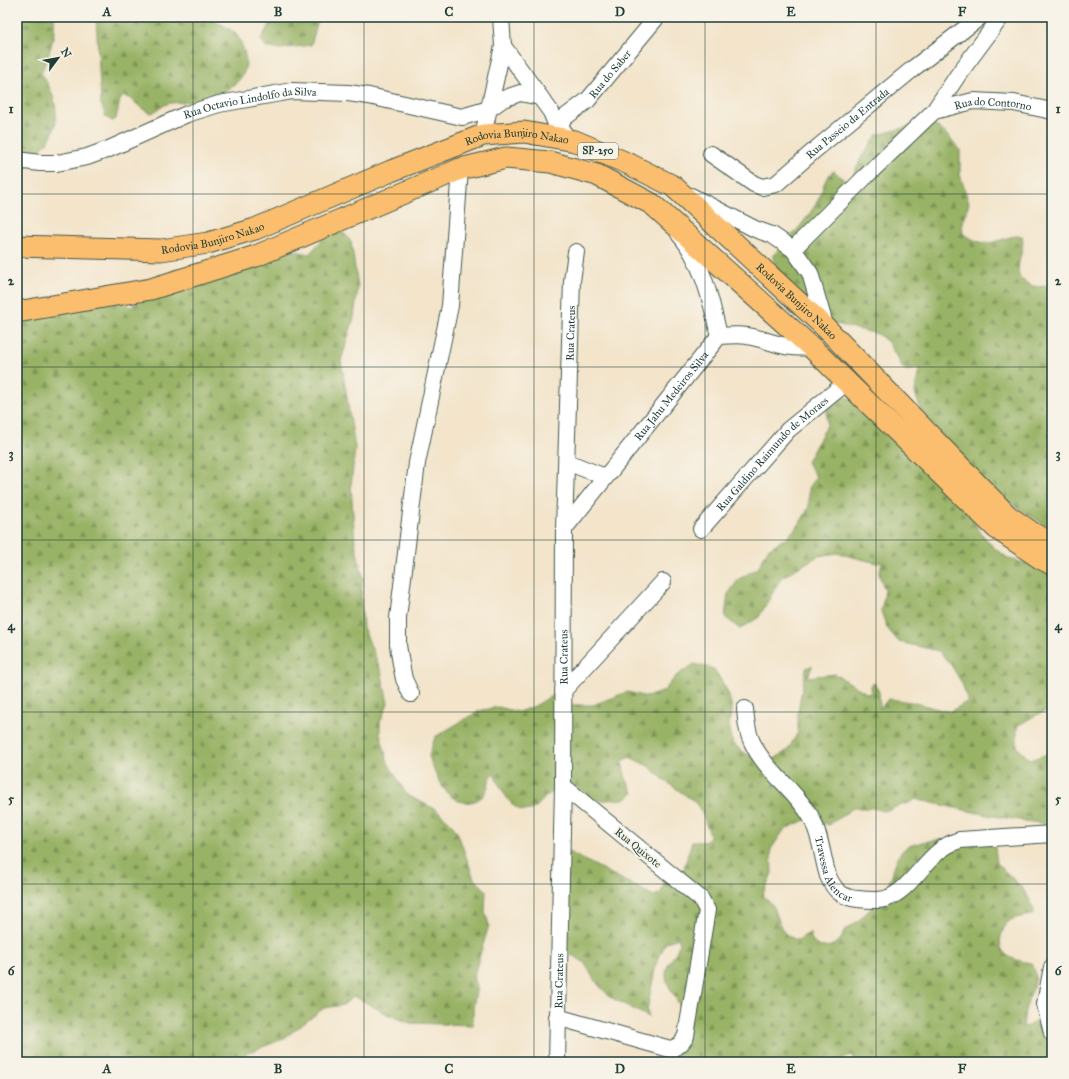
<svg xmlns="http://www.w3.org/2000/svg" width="1069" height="1079" font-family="'IM FELL Great Primer',serif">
  <defs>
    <pattern id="forest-firs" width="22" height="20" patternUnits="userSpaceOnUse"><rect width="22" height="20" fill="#99b366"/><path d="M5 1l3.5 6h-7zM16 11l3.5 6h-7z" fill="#7c9355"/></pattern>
  </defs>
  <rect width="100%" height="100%" fill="#f7f3e8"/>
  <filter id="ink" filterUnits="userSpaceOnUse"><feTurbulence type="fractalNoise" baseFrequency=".025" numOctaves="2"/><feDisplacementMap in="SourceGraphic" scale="8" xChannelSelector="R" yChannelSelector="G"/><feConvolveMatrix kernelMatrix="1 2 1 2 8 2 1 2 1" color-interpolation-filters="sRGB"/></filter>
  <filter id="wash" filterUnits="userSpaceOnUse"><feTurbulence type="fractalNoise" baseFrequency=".012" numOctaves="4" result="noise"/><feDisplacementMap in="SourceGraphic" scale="16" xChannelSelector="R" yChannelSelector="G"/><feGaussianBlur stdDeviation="0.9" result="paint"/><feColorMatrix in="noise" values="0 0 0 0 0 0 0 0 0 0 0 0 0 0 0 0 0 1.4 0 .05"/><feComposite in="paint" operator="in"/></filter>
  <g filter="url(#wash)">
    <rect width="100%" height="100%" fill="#f3e4ca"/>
    <!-- forest -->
    <g fill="url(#forest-firs)" stroke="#5c784d">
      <path d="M17 17H54C56 38 49 54 41 73 57 96 64 126 43 147 32 159 29 157 24 174L17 177Z"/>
      <path d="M96 17H209L211 20C233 30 238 30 245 55 252 85 215 97 192 101 185 103 178 102 171 103 164 104 158 110 152 113 139 110 138 101 124 96L120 100 116 119 112 121 106 117 101 104Z"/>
      <path d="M271 17H319L311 45 280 49 266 48 261 39 272 20Z"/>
      <path d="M923 123C940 123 949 138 960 149V175L969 203 962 223 963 234C970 238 978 243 987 243 998 243 1008 235 1022 236 1027 253 1007 273 1028 284 1035 288 1044 287 1052 284V527L1043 524 990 490 973 475 920 408 915 392 919 369 907 370 903 368 888 342 878 334 811 318 789 297 773 258V255C790 238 807 221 818 200 824 189 823 178 834 171L844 180H851L861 158 877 135Z"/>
      <path d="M343 232 351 242 358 287 354 317 341 361 355 448 351 486 355 543 363 578 361 596 363 627 381 671 388 703 380 722V733L388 763 407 795 435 809 451 823 458 834 474 879 486 890 485 911 489 925 473 978 477 986 473 1008V1025L410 1023 389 1015 354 996 343 1005 324 1008 283 1039 247 1053 241 1062H17V317L121 301 131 307 145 295 287 249 309 254 326 236Z"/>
      <path d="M844 397 864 402 947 478 981 533 993 547 1009 559 1029 564H1052V709L1036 715 1017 726V747L1030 760 1047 754 1052 747V825L987 815 915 799 911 802 884 811 874 808H853L829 825 809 818 784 830 771 849 772 873 762 896C765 898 769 900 770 902 782 917 775 934 798 940L811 932C809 948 827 951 838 942 842 939 844 933 846 929 859 924 884 895 889 883 895 870 895 850 912 845 938 836 967 841 994 841L997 863 1021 887 1031 901 1035 914C1027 916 1013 917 1008 922 1004 926 1003 931 1001 936 996 956 1016 961 1031 963 1042 979 1030 991 1026 1007 1024 1014 1024 1020 1023 1027 1039 1025 1046 1005 1052 992V1062H853V1054L836 1062 666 1061 663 1055 665 1049 685 1018C682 1004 666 987 666 976 665 961 681 954 679 938L666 942 656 964 647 1010 649 1017 610 997 595 981 584 962 566 952 565 850 654 896 661 893 664 882 677 880 682 875 692 841 704 842 709 839 710 835 702 812 694 801 668 783 650 767 630 757 622 761 625 776 633 793 626 799 585 801 553 792C545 795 542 802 536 807 515 822 501 788 494 774L490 778C487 790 485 799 471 802 447 806 435 775 429 756L435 737 479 711 498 707 518 712 535 706 553 695 572 705H593L627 692 647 697 664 691 676 676 694 664 714 669C721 680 730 693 731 705 732 712 729 720 729 727 729 750 751 757 770 762L788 750 798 732V711L806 668 812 666 808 677 835 674 868 694 871 692V684L874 683 879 692 880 709 888 699 911 702 950 712 968 701 962 683 951 665 939 651 899 642 887 628 881 611 885 591 879 574 882 562 877 563 837 553 818 556 781 578 759 617 740 629 725 617 728 594 739 579 758 568 768 549 786 538 799 525 809 507V486L816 477 807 462 827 425V404Z"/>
    </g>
  </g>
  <g filter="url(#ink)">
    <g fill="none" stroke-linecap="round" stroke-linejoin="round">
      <defs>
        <g id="minor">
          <path d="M503 46 551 112 556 124 563 130"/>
          <path id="s1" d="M934 111 973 101 1014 103 1052 111"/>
          <path id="s2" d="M556 124 588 100 657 17"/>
          <path d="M483 135 503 46 501 17"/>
          <path id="s3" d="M711 154 754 184 762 187 776 184 816 149 915 67 980 17"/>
          <path id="s4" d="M17 160 40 163H57L87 157 109 149 187 114 219 104 292 91 348 93 369 96 462 117 489 109 503 99 520 93 540 97"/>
          <path d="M691 196 755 229 772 235 793 249 810 273 826 328"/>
          <path d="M679 234C702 260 712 303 719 336"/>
          <path d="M793 249 866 176 934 111 958 75 1001 17"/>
          <path d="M719 336C728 336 738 334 747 336 772 340 783 350 811 347"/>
          <path d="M567 462 605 477"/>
          <path id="s5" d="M564 529 719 336"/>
          <path id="s6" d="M701 529 788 430 847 382"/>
          <path d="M563 691 663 582"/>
          <path d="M411 694 404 679 401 664 398 645V618L417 463 450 306 460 169"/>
          <path id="s7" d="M745 709C746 720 747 732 752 742 765 771 795 789 811 817 821 835 822 857 828 876 834 890 842 898 858 899 867 900 876 901 885 899 914 890 927 849 960 840L1052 834"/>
          <path d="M1052 967 1045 1004 1052 1033"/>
          <path d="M557 1017 670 1049C679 1047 682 1043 686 1036L707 910 701 899 563 786"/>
          <path id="s8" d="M557 1062 563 786 564 529 572 281 576 252"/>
        </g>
        <g id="major">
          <path id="s9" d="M17 246 161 250 208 243 255 229 391 171 483 135 524 132 575 141 629 164 673 186 826 328 1008 516 1034 534 1052 543"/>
          <path d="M17 312 151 289 256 256 460 169 506 158 550 162 597 175 652 204 811 347 996 528 1040 558 1052 564"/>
        </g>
      </defs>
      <!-- minor casing -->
      <use href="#minor" stroke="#3f564a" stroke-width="18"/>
      <!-- major casing -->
      <use href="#major" stroke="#3f564a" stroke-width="23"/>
      <!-- minor -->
      <use href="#minor" stroke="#fff" stroke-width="16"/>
      <!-- major -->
      <use href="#major" stroke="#fbbe6e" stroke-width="21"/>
    </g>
  </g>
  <!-- grid -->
  <path fill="none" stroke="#1f3d34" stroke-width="1" stroke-opacity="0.55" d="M193 17V1062M364 17V1062M534 17V1062M705 17V1062M876 17V1062M17 194H1052M17 367H1052M17 540H1052M17 712H1052M17 884H1052"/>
  <g text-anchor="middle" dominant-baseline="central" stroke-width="4" stroke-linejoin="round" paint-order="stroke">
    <!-- shield labels -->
    <rect fill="#f7f3e8" stroke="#60746a" stroke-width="1" x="578" y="143" width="40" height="16" rx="3"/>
    <g font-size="10" font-weight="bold" fill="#1f3d34">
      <text x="598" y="151">SP-250</text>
    </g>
    <!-- street labels -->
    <g font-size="11" fill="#1f3d34" stroke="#f7f3e8">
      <text stroke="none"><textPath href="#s2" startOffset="74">Rua do Saber</textPath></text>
      <text stroke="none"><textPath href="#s4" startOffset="244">Rua Octavio Lindolfo da Silva</textPath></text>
      <text stroke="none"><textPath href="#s1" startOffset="60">Rua do Contorno</textPath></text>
      <text stroke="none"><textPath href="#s3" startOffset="169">Rua Passeio da Entrada</textPath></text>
      <text stroke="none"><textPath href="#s9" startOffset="521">Rodovia Bunjiro Nakao</textPath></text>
      <text stroke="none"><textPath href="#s9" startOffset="197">Rodovia Bunjiro Nakao</textPath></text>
      <text stroke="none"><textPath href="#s9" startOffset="857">Rodovia Bunjiro Nakao</textPath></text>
      <text stroke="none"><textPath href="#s8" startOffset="729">Rua Crateus</textPath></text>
      <text stroke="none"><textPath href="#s5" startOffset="171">Rua Jahu Medeiros Silva</textPath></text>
      <text stroke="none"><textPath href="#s6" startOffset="104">Rua Galdino Raimundo de Moraes</textPath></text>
      <text stroke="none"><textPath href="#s8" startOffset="405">Rua Crateus</textPath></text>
      <text transform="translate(638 848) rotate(39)">Rua Quixote</text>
      <text stroke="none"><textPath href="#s7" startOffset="188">Travessa Alencar</textPath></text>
      <text stroke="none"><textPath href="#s8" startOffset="81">Rua Crateus</textPath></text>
    </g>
  </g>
  <!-- margin -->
  <rect width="1069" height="1079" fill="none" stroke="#f7f3e8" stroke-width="44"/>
  <!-- north arrow -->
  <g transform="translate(58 58) rotate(58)" stroke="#f7f3e8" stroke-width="3" paint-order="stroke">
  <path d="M0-3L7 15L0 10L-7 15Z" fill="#1f3d34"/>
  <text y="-6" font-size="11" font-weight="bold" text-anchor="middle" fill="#1f3d34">N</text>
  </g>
  <rect x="22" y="22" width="1025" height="1035" fill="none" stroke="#1f3d34" stroke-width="1.5"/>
  <g font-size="13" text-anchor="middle" font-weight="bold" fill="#1f3d34">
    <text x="107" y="16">A</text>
    <text x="278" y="16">B</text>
    <text x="449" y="16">C</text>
    <text x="620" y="16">D</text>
    <text x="791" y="16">E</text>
    <text x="962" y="16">F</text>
    <text x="11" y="113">1</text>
    <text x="1058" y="113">1</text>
    <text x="11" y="285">2</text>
    <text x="1058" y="285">2</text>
    <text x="11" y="458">3</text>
    <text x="1058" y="458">3</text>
    <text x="11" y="630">4</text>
    <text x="1058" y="630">4</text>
    <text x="11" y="803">5</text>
    <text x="1058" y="803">5</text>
    <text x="11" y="975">6</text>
    <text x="1058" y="975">6</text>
    <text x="107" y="1073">A</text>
    <text x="278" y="1073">B</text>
    <text x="449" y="1073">C</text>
    <text x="620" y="1073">D</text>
    <text x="791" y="1073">E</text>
    <text x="962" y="1073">F</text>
  </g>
</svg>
